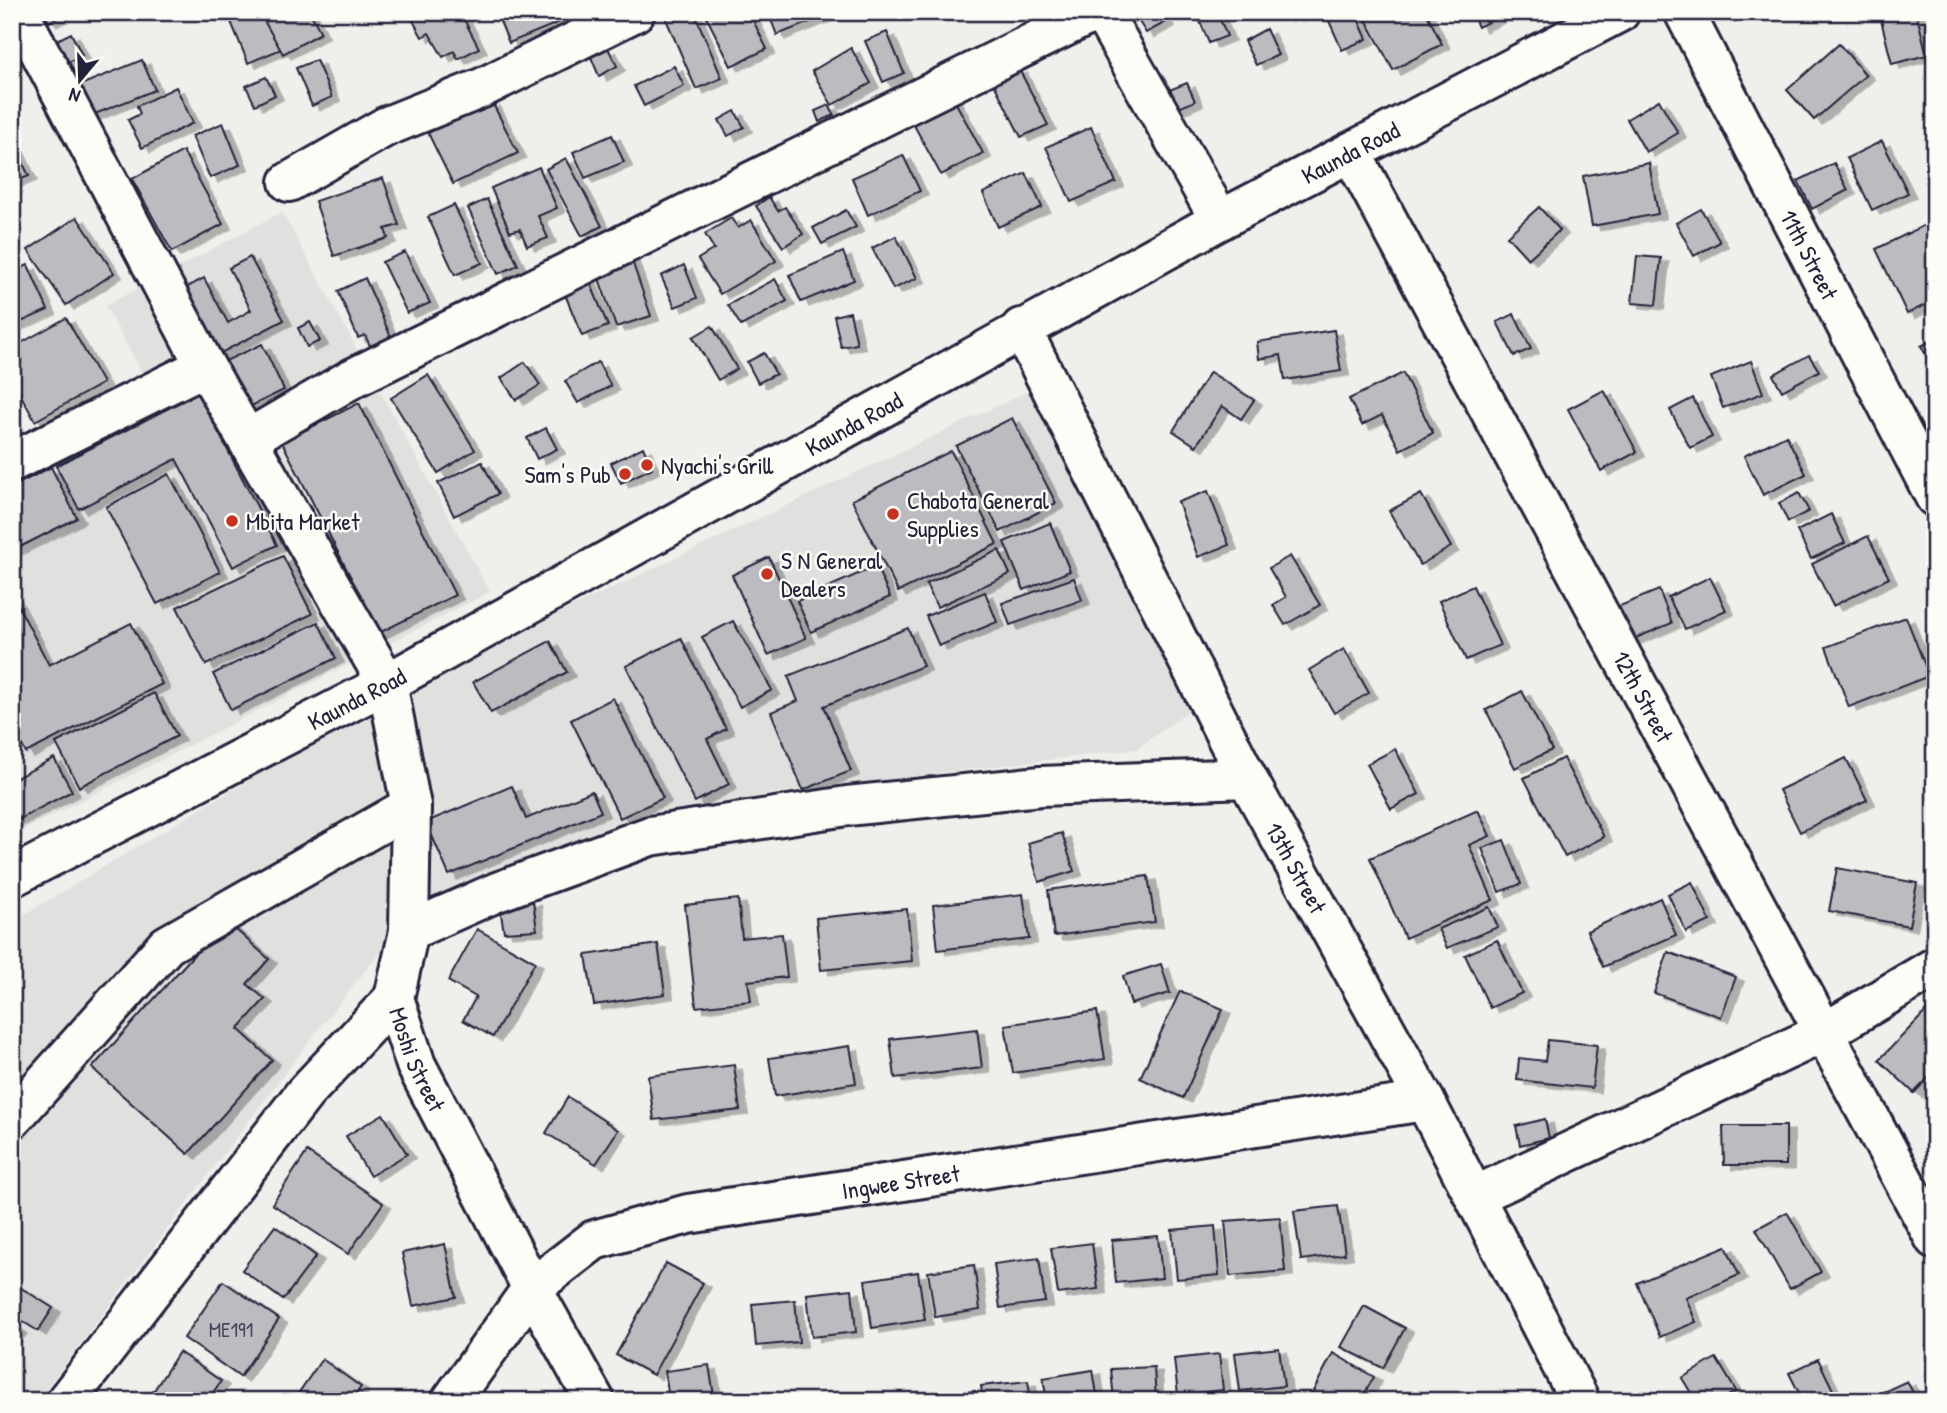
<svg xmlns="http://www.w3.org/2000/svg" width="1947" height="1413" font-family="'Patrick Hand',sans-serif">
  <defs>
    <filter id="shadow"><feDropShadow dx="8" dy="4.5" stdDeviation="0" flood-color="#0004"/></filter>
  </defs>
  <rect width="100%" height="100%" fill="#f0efec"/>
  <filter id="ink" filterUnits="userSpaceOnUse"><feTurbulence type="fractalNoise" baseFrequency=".0143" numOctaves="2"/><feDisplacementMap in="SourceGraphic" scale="14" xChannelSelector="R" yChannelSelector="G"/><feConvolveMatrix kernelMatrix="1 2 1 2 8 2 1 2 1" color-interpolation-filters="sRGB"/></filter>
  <g filter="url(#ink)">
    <!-- built -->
    <g fill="#e0e0df">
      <path d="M282 212 490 592 12 836V450L144 376 105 306Z"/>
      <path d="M1033 389 1192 708 1137 749 768 794 616 834 422 900 314 1035 37 1401H12V922L407 685Z"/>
    </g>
    <!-- building -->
    <g fill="#bcbcc0" stroke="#22223b" stroke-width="2" filter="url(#shadow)">
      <path d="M43 12H68L49 22Z"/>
      <path d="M227 12H249L250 16 271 12 286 47 248 63Z"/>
      <path d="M259 12H310L321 33 283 54Z"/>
      <path d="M420 12H460L479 48 458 59 454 51 443 57 429 33 422 37 411 17Z"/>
      <path d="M496 12H561L565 20 509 43Z"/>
      <path d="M663 12H694L722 78 696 89Z"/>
      <path d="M704 12H749L767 49 731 66Z"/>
      <path d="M768 12H835L777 35Z"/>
      <path d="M1133 12H1160L1166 22 1146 33Z"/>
      <path d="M1196 12H1217L1227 36 1209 43Z"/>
      <path d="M1325 12H1355L1367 39 1342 50Z"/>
      <path d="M1362 12H1426L1442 44 1393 70Z"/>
      <path d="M1471 12H1509L1478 27Z"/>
      <path d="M1879 12H1916L1927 55 1892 64Z"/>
      <path d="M1929 12H1935V35Z"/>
      <path d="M1266 29 1278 55 1256 65 1244 41Z"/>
      <path d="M887 32 904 73 883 82 865 41Z"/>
      <path d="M71 33 82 55 63 65 51 43Z"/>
      <path d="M1839 44 1866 75 1814 120 1787 90Z"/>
      <path d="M608 48 617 66 599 76 591 57Z"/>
      <path d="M851 48 871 83 832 105 812 71Z"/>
      <path d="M142 60 155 90 80 120 68 90Z"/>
      <path d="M316 60 332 97 312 106 296 68Z"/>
      <path d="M674 66 684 86 644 106 634 86Z"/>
      <path d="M1019 69 1048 125 1021 137 993 82Z"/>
      <path d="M266 77 275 95 255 105 246 86Z"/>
      <path d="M1187 83 1195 101 1167 113 1159 94Z"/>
      <path d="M176 87 193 123 142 148 128 120 140 114 137 106Z"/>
      <path d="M951 94 983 153 941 175 909 116Z"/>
      <path d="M1659 100 1678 133 1646 152 1627 119Z"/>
      <path d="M492 102 518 153 453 184 428 133Z"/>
      <path d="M829 105 834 115 819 122 815 111Z"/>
      <path d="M735 111 744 127 728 136 719 120Z"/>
      <path d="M223 123 240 165 210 178 192 136Z"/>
      <path d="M1091 127 1116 182 1071 202 1046 147Z"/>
      <path d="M612 135 624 162 585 178 573 152Z"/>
      <path d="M12 140 29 176 12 183Z"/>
      <path d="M1882 141 1908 193 1872 210 1847 158Z"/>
      <path d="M183 151 223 224 172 252 132 179Z"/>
      <path d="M903 155 920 191 868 215 852 178Z"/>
      <path d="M566 158 602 226 582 236 546 169Z"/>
      <path d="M1649 163 1658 214 1592 226 1583 176Z"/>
      <path d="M1834 163 1848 190 1812 209 1798 181Z"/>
      <path d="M539 167 557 208 538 216 548 238 527 246 520 229 510 232 491 188Z"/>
      <path d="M1026 173 1042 207 998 227 983 193Z"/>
      <path d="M383 178 399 225 385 229 388 238 334 256 315 201Z"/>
      <path d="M769 197 778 211 785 207 803 234 783 247 756 206Z"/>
      <path d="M487 199 518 265 498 274 468 208Z"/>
      <path d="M454 205 482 263 455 275 428 217Z"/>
      <path d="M1539 207 1560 230 1528 259 1507 236Z"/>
      <path d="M1701 209 1720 242 1694 256 1676 223Z"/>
      <path d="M846 210 856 227 822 244 813 228Z"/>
      <path d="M77 217 114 273 66 305 28 250Z"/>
      <path d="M731 218 738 228 751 220 776 261 720 294 698 259 714 249 705 234Z"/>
      <path d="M1935 220V300L1907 314 1876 249Z"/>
      <path d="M896 236 917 278 893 289 872 248Z"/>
      <path d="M405 252 430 303 407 313 382 262Z"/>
      <path d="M843 252 854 280 801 302 789 275Z"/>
      <path d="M1637 256 1661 258 1656 305 1632 303Z"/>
      <path d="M250 257 284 320 215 356 180 291 204 278 228 323 251 310 229 268Z"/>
      <path d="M631 258 651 316 616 327 596 270Z"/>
      <path d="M28 265 48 310 12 326V272Z"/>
      <path d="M684 265 697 298 675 307 661 276Z"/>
      <path d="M588 277 608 326 582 336 562 287Z"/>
      <path d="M365 278 391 337 370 346 365 335 358 338 338 291Z"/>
      <path d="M775 279 787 301 741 326 728 305Z"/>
      <path d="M850 312 857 344 841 347 834 316Z"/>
      <path d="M1514 314 1531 349 1514 356 1497 322Z"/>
      <path d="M66 318 103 383 35 421 12 379V348Z"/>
      <path d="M310 322 320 341 307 347 298 328Z"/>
      <path d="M712 326 737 369 718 380 693 337Z"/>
      <path d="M1334 330 1341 371 1285 380 1281 355 1259 359 1257 342Z"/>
      <path d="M1935 339V371L1921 346Z"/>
      <path d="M262 344 284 390 245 409 223 362Z"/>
      <path d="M764 353 776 374 758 383 747 362Z"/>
      <path d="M1809 355 1819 371 1782 391 1773 375Z"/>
      <path d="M1751 361 1763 393 1723 408 1711 377Z"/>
      <path d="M525 362 540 385 516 400 501 378Z"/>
      <path d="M598 362 611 386 578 403 565 381Z"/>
      <path d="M1210 372 1254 400 1241 419 1222 406 1196 446 1173 431Z"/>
      <path d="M1403 373 1433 433 1400 450 1382 415 1362 425 1349 399Z"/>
      <path d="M428 375 475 450 438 473 391 398Z"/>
      <path d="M1604 390 1637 452 1601 471 1568 409Z"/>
      <path d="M198 393 277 545 233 567 176 459 79 509 56 466Z"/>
      <path d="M1693 398 1712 437 1690 448 1670 410Z"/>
      <path d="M359 403 455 595 379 633 282 442Z"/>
      <path d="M1012 418 1056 503 1000 532 956 446Z"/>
      <path d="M546 428 557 449 537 459 527 438Z"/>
      <path d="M1786 435 1806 474 1763 495 1744 456Z"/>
      <path d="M643 447 652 468 621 483 611 463Z"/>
      <path d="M951 451 997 544 898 592 852 500Z"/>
      <path d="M482 462 498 494 454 516 438 483Z"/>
      <path d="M51 467 77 518 12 551V487Z"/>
      <path d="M169 474 220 572 157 604 106 507Z"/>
      <path d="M1208 491 1229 545 1198 557 1178 502Z"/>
      <path d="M1799 493 1809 511 1788 522 1779 503Z"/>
      <path d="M1421 494 1451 547 1420 565 1389 511Z"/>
      <path d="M1831 514 1845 543 1811 559 1797 531Z"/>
      <path d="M1050 523 1070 571 1024 590 1004 542Z"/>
      <path d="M1868 536 1889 578 1833 606 1812 564Z"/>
      <path d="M999 550 1010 574 937 607 926 584Z"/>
      <path d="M283 556 312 614 206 665 177 607Z"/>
      <path d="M1290 556 1320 605 1285 625 1273 605 1286 597 1269 568Z"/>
      <path d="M769 557 806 638 768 655 732 575Z"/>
      <path d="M876 566 890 597 811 632 797 601Z"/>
      <path d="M1710 577 1726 610 1685 629 1668 597Z"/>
      <path d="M1074 578 1082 600 1010 625 1002 603Z"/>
      <path d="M1473 586 1500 645 1466 660 1439 601Z"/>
      <path d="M1659 590 1672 623 1624 643 1610 610Z"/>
      <path d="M985 592 997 622 939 646 926 616Z"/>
      <path d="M12 594 49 665 131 623 162 684 26 753 12 727Z"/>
      <path d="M1906 617 1929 676 1849 707 1826 647Z"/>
      <path d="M733 621 772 690 740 707 702 637Z"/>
      <path d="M318 622 336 658 231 710 213 674Z"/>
      <path d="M908 628 923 666 824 706 851 771 803 790 771 712 798 701 788 676Z"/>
      <path d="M681 638 726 729 707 739 729 784 695 802 626 666Z"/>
      <path d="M550 641 567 672 491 713 473 682Z"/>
      <path d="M1344 649 1369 693 1334 713 1309 670Z"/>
      <path d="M1522 691 1552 750 1515 768 1486 710Z"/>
      <path d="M154 693 177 736 79 787 56 743Z"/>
      <path d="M613 698 663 798 620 818 571 720Z"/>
      <path d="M1395 749 1419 794 1391 809 1367 764Z"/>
      <path d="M54 758 72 791 12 823V780Z"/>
      <path d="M1563 758 1604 837 1565 857 1524 778Z"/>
      <path d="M1846 758 1867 800 1800 832 1779 790Z"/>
      <path d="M512 786 526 819 592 791 601 812 449 875 426 822Z"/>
      <path d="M1478 810 1490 836 1469 845 1493 900 1405 938 1370 858Z"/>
      <path d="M1062 833 1074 871 1039 882 1028 843Z"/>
      <path d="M1504 840 1521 884 1499 892 1482 848Z"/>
      <path d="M1837 868 1917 883 1909 926 1829 911Z"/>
      <path d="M1148 876 1155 922 1054 936 1048 890Z"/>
      <path d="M1692 882 1710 921 1686 932 1668 894Z"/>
      <path d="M1023 894 1029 939 938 950 933 905Z"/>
      <path d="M1660 898 1676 935 1603 967 1587 931Z"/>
      <path d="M738 899 742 938 782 934 787 977 748 981 751 1001 696 1007 685 905Z"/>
      <path d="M533 901 537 930 504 932 500 908Z"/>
      <path d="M1489 907 1498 927 1447 948 1438 929Z"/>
      <path d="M907 909 912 961 821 970 816 918Z"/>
      <path d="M225 920 269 959 247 984 265 999 238 1029 272 1060 188 1154 92 1068Z"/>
      <path d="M477 929 535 962 493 1037 463 1020 476 997 448 981Z"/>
      <path d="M1497 940 1522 993 1490 1008 1465 955Z"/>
      <path d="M658 944 665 994 594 1005 586 955Z"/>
      <path d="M1668 952 1736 977 1721 1017 1654 993Z"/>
      <path d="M1161 964 1170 993 1131 1004 1123 976Z"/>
      <path d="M1180 991 1223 1009 1183 1098 1140 1078Z"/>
      <path d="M1935 1002V1071L1914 1093 1879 1060Z"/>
      <path d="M1097 1011 1105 1059 1013 1073 1005 1025Z"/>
      <path d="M977 1029 982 1068 895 1078 890 1039Z"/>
      <path d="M1548 1040 1597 1045 1592 1088 1517 1080 1519 1058 1545 1061Z"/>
      <path d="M850 1046 856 1083 775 1096 769 1058Z"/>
      <path d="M734 1065 740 1110 654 1120 648 1076Z"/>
      <path d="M568 1097 618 1130 596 1164 546 1133Z"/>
      <path d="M383 1114 407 1154 370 1176 346 1136Z"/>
      <path d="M1545 1119 1549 1138 1520 1145 1516 1126Z"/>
      <path d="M1723 1126H1786V1165H1724Z"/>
      <path d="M307 1152 383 1203 348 1254 272 1204Z"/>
      <path d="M1338 1206 1345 1254 1301 1260 1294 1211Z"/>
      <path d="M1787 1212 1821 1272 1790 1289 1756 1229Z"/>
      <path d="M1280 1217 1285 1271 1230 1276 1225 1221Z"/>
      <path d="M275 1226 316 1256 283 1300 242 1270Z"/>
      <path d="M1215 1226 1219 1275 1177 1279 1172 1230Z"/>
      <path d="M1158 1236 1162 1278 1116 1283 1112 1240Z"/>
      <path d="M1092 1243 1098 1289 1058 1294 1051 1248Z"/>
      <path d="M445 1244 456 1297 413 1306 402 1253Z"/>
      <path d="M1726 1246 1739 1275 1686 1298 1696 1322 1660 1337 1637 1283Z"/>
      <path d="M1039 1258 1045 1302 1000 1308 994 1264Z"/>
      <path d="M666 1263 703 1283 653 1375 616 1355Z"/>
      <path d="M974 1265 980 1310 935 1317 928 1272Z"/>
      <path d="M918 1272 925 1320 872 1328 865 1280Z"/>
      <path d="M223 1281 279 1319 240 1377 184 1338Z"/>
      <path d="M18 1286 53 1308 38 1331 12 1315V1295Z"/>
      <path d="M852 1289 856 1332 812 1337 807 1294Z"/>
      <path d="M795 1300 799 1342 756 1346 752 1304Z"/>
      <path d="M1364 1306 1405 1328 1383 1368 1341 1347Z"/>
      <path d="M12 1324 19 1329 12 1338Z"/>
      <path d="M1279 1348 1284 1386 1240 1391 1235 1353Z"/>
      <path d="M179 1352 221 1381 207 1401H147Z"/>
      <path d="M1333 1353 1374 1377 1360 1401H1318L1310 1397Z"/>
      <path d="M1219 1354 1223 1390 1178 1395 1174 1359Z"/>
      <path d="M1716 1358 1736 1391 1720 1401H1696L1682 1378Z"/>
      <path d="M322 1359 361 1387 351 1401H293Z"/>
      <path d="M1818 1359 1836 1396 1827 1401H1803L1789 1373Z"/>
      <path d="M709 1365 714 1396 669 1401 665 1371Z"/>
      <path d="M1154 1367 1156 1401H1114L1111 1369Z"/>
      <path d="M1093 1370 1098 1401H1047L1043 1378Z"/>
      <path d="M1028 1381 1031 1401H983L981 1386Z"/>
      <path d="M1907 1381 1917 1401H1864Z"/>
      <path d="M975 1391 976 1401H933V1397Z"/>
      <path d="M535 1393 540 1401H522Z"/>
    </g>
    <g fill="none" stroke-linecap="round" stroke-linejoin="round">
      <defs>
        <g id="minor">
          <path id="s1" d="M19 12 205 366 387 683 411 806 409 931 394 998 416 1065 532 1288 595 1401"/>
          <path d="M1102 12 1220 220"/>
          <path id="s2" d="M1684 12 1935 497"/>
          <path id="s3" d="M1351 152 1935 1239"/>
          <path d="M289 182 385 127 482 88 635 12"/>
          <path id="s4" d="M1021 328 1247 778 1425 1101 1580 1401"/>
          <path d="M248 439 351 379 1095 12"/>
          <path d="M12 462 205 366"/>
          <path id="s5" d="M12 877 387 683 1220 220 1620 12"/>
          <path d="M409 931 497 892 650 836 847 806 1041 786 1247 778"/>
          <path d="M12 1119 167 945 411 806"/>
          <path d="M1475 1196 1825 1032 1935 967"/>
          <path d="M66 1401 305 1093 394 998"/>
          <path id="s6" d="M451 1401 532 1288 594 1240 688 1214 1425 1101"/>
        </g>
      </defs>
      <!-- minor casing -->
      <use href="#minor" stroke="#22223b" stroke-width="44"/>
      <!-- minor -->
      <use href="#minor" stroke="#fdfcf7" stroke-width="38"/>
    </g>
  </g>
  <!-- markers -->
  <g fill="#c8321e" stroke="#fdfcf7" stroke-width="2.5">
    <circle cx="647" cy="465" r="7"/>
    <circle cx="625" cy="474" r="7"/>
    <circle cx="893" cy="514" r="7"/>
    <circle cx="232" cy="521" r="7"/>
    <circle cx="767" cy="574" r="7"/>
  </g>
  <g text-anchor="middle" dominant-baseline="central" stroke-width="5" stroke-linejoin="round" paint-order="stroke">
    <!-- number labels -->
    <g font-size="21" fill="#48485c">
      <text x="231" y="1329">ME191</text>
    </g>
    <!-- street labels -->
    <g font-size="24" fill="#22223b" stroke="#fdfcf7">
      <text stroke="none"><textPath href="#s5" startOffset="1522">Kaunda Road</textPath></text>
      <text stroke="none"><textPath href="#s2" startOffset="273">11th Street</textPath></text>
      <text stroke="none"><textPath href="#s5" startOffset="956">Kaunda Road</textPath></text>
      <text stroke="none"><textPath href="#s3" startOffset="618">12th Street</textPath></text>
      <text stroke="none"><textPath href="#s5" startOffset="388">Kaunda Road</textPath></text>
      <text stroke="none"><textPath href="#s4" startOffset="606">13th Street</textPath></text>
      <text stroke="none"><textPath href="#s1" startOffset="1150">Moshi Street</textPath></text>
      <text stroke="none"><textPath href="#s6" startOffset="530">Ingwee Street</textPath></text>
    </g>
    <!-- poi labels -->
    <g font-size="24" fill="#22223b" stroke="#fdfcf7" text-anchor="start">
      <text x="661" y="465">Nyachi's Grill</text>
      <text x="611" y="474" text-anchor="end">Sam's Pub</text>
      <text x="907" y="500">Chabota General<tspan x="907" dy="28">Supplies</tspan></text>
      <text x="246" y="521">Mbita Market</text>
      <text x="781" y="560">S N General<tspan x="781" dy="28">Dealers</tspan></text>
    </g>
  </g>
  <!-- margin -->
  <rect width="1947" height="1413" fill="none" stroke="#fdfcf7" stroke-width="42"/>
  <rect x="21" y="21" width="1905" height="1371" fill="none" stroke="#22223b" stroke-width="2.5" filter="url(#ink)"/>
  <!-- north arrow -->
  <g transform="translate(80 80) rotate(199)" stroke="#fdfcf7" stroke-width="5" paint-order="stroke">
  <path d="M0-5L12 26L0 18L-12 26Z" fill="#22223b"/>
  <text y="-10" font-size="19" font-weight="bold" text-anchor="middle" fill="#22223b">N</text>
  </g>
</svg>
